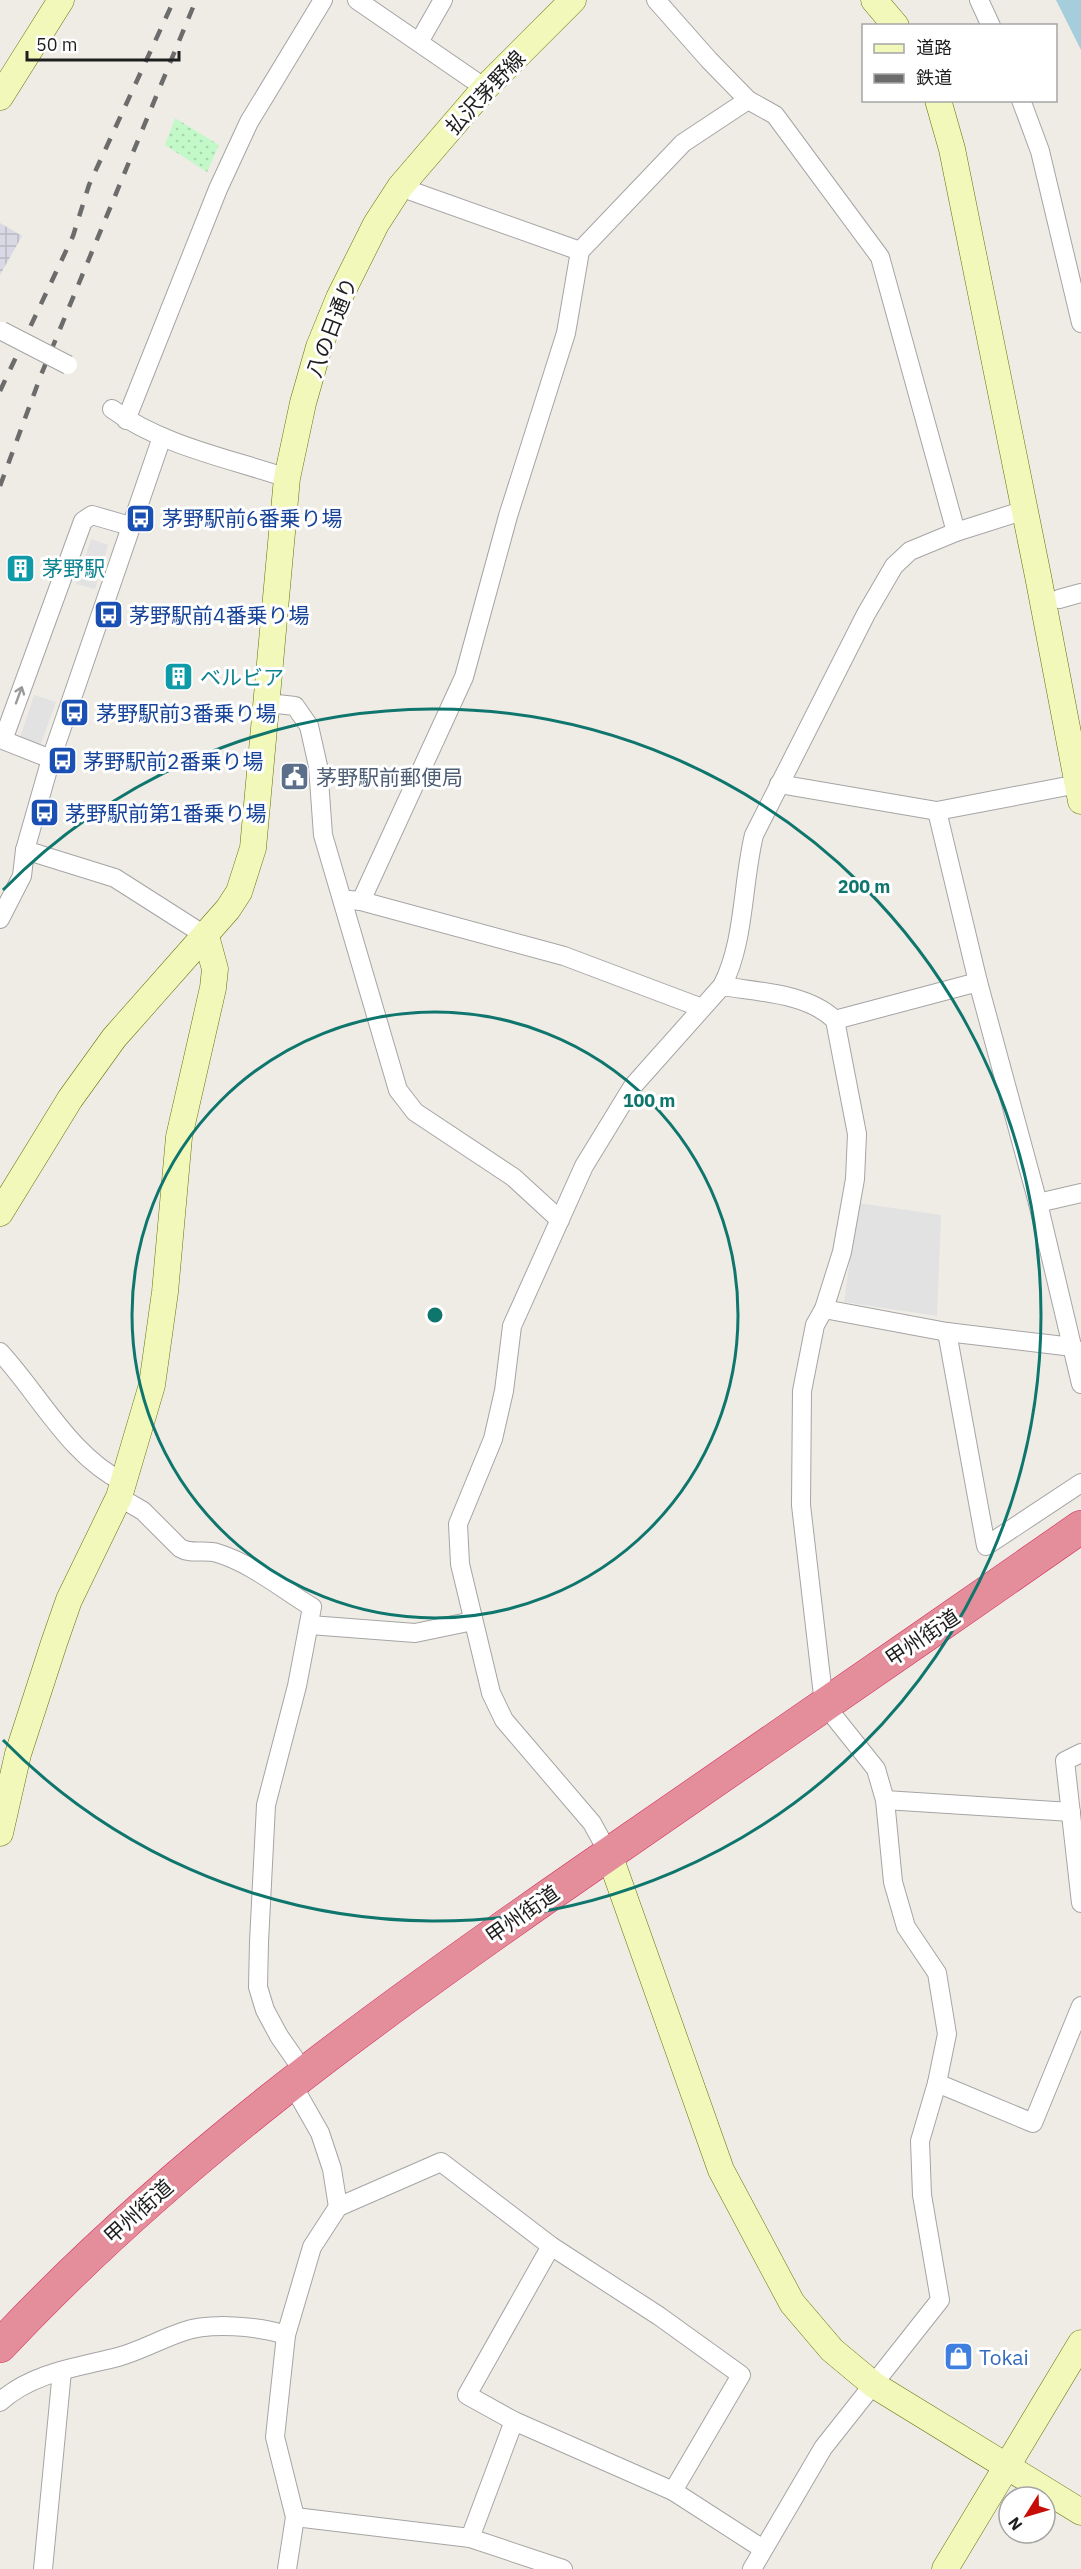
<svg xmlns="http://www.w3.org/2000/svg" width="1081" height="2569" font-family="'IBM Plex Sans','Noto Sans JP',sans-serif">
  <defs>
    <pattern id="park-dots" width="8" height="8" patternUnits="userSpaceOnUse" patternTransform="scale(1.5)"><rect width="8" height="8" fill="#c3f8c9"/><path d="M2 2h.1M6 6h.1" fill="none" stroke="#a7d4ac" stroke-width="1.8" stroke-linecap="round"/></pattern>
    <pattern id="plaza-grid" width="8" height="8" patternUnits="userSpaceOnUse" patternTransform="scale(1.5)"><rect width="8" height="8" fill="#d9d9e5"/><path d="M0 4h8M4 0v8" fill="none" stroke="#babac4"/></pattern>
  </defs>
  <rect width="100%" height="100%" fill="#efece5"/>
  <!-- park -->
  <path fill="url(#park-dots)" d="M175 118 219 145 207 172 165 145Z"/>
  <!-- parking -->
  <g fill="#e2e2e2">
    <path d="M91 539 108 545 95 589 76 584Z"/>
    <path d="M34 695 56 702 39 749 19 741Z"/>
    <path d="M858 1203 941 1215 937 1316 844 1302Z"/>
  </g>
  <!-- plaza -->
  <path fill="url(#plaza-grid)" d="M0 223 22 236 0 275Z"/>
  <!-- water -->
  <path fill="#a6cddb" d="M1056 0H1081V50Z"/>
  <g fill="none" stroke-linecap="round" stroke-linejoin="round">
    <defs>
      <g id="street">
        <path d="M357 0 485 88"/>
        <path d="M656 0 709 60 748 100 775 115 880 257 956 532"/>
        <path d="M979 0 991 26"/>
        <path d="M419 42 443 0"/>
        <path d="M1021 100 1040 151 1081 323"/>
        <path d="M400 187 580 251"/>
        <path d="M112 409C163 446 228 458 287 478"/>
        <path d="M126 420 218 189 249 122 323 0"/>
        <path d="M1059 599 1081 593"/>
        <path d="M268 703 295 706 309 726 318 766 323 835 398 1090 415 1112 513 1177 560 1220"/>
        <path d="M51 759 3 740 83 521 92 515 130 526"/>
        <path d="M779 784 937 811 1078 784"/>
        <path d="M937 811 978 982 1038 1203 1081 1384"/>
        <path d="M25 850 115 878 206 936"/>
        <path d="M349 900 361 901 564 956 702 1008"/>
        <path d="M361 901 464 677 508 516 566 333 580 251 683 143 748 100"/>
        <path d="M0 919 22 876 25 850 51 759 162 437"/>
        <path d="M722 986C758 992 807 993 835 1020L857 1134 855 1179 842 1252 824 1309 815 1325 802 1391 801 1505 824 1704 876 1769 885 1800 893 1882 906 1927 937 1973 947 2034 937 2083 920 2141 922 2195 940 2300 823 2448 752 2569"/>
        <path d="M835 1020 978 982"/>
        <path d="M1038 1203 1081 1193"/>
        <path d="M824 1309 947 1332 1073 1347"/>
        <path d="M947 1332 986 1546 1081 1483"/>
        <path d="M0 1352C39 1394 70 1456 123 1482"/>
        <path d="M119 1497 143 1511 180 1548C192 1555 204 1549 217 1553 251 1563 282 1589 312 1607L297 1686 266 1805 259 1942 258 1987 265 2010 279 2036 304 2072"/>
        <path d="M310 1625 415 1633 473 1621"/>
        <path d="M1081 1753 1065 1761 1081 1903"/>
        <path d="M885 1800 1071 1812"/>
        <path d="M609 1854 592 1823 504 1720 491 1693 460 1564 458 1524 493 1439 504 1391 512 1326 584 1166 633 1086 722 986C745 942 742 884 754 835L866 614 894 566 910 551 956 532 1025 510"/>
        <path d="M291 2082 320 2133 332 2169 338 2207"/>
        <path d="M937 2083 1033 2123 1081 2006"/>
        <path d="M551 2246 467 2395 514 2421 673 2491 763 2549"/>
        <path d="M0 2402C31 2373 78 2367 118 2357 140 2351 161 2339 182 2332 210 2322 258 2326 286 2335"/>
        <path d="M295 2517 470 2538 563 2569"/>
        <path d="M470 2538 514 2421"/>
        <path d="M43 2569 62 2371"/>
        <path d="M287 2569 295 2517 275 2437 286 2335 312 2247 338 2207 441 2162 551 2246 659 2316 741 2375 673 2491"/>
      </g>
      <g id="secondary">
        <path d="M874 0 896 26"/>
        <path d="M0 97 61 0"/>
        <path d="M938 100 952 149 1038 576 1081 801"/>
        <path d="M0 1213 70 1099 114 1038 228 909 239 892 253 848 287 478 303 403 319 347 339 298 376 224 400 187 485 88 573 0"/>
        <path d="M0 1833 18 1754 54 1643 69 1600 119 1497 152 1385 165 1292 179 1137 213 988 215 969 206 936"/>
        <path d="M609 1854 721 2170 792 2303 832 2350 874 2385 1081 2512"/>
        <path d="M945 2569 1081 2343"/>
      </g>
      <path id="highway" d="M0 2346C173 2161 379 2013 587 1869 751 1755 917 1642 1081 1527"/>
    </defs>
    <!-- street casing -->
    <use href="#street" stroke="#a5a5a5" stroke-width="20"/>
    <!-- secondary casing -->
    <use href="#secondary" stroke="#637308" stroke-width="27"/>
    <!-- highway casing -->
    <use href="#highway" stroke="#d5295d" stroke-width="34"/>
    <!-- street -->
    <use href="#street" stroke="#fff" stroke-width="18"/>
    <!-- secondary -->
    <use href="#secondary" stroke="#f2f8ba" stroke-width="26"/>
    <!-- highway -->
    <use href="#highway" stroke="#e48e9b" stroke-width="33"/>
    <!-- rail -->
    <g stroke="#6c6c6c" stroke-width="4.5" stroke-dasharray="12 12" stroke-linecap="butt">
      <path d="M0 391 73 236 89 185 174 0"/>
      <path d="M0 486 41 375 196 0"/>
    </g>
    <defs>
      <path id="street-bridge" d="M2 331 68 365"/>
    </defs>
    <!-- street-bridge casing -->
    <use href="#street-bridge" stroke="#a5a5a5" stroke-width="20" stroke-linecap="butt"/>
    <!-- street-bridge -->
    <use href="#street-bridge" stroke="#fff" stroke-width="18"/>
  </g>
  <!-- one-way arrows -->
  <defs><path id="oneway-shaft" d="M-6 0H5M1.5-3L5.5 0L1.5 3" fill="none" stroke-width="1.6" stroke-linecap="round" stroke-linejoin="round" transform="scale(1.5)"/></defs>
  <use stroke="#9a9a9a" href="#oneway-shaft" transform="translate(19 695) rotate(-70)"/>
  <!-- distance rings -->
  <g fill="none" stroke="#0f766e" stroke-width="3">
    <circle cx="435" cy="1315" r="303"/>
    <path d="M3 890A606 606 0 1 1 3 1740"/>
  </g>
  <!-- icons -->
  <defs>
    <symbol id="bus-square" viewBox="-11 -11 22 22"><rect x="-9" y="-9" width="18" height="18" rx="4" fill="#1a4fb4" stroke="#fff"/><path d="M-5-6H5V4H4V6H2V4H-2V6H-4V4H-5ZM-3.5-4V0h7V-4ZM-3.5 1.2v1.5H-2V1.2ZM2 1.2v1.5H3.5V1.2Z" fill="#fff"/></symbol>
    <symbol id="building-square" viewBox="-11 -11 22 22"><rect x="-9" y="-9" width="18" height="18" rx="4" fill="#0f9aa8" stroke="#fff"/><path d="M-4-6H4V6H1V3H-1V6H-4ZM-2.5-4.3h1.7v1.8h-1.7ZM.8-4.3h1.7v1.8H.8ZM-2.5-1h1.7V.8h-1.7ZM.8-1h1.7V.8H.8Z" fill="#fff"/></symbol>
    <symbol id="civic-square" viewBox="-11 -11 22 22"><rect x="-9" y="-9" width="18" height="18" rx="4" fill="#5c6f8a" stroke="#fff"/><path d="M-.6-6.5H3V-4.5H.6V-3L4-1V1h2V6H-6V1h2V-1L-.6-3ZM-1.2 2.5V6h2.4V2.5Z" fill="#fff"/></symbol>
    <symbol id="shop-square" viewBox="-11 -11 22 22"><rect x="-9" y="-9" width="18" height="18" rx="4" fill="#3f7fe0" stroke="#fff"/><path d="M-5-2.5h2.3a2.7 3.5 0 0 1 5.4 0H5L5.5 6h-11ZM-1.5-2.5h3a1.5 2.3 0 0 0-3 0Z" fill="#fff"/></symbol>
  </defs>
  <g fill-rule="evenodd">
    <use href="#bus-square" x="124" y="502" width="33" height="33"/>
    <use href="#building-square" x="4" y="552" width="33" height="33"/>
    <use href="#bus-square" x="92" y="598" width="33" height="33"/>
    <use href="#building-square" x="162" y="660" width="33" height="33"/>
    <use href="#bus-square" x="58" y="696" width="33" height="33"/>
    <use href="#bus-square" x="46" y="744" width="33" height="33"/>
    <use href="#civic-square" x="278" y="760" width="33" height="33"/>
    <use href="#bus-square" x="28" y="796" width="33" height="33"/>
    <use href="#shop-square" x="942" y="2340" width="33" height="33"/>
  </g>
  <g text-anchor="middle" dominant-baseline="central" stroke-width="6" stroke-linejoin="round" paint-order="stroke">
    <!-- street labels -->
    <g font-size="21" fill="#1e1e1e" stroke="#fff">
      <text transform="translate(485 92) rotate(-47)">払沢茅野線</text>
      <text transform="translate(331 327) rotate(-69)">八の日通り</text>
      <text transform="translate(922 1637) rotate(-34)">甲州街道</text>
      <text transform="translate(522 1914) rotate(-35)">甲州街道</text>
      <text transform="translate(138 2211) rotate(-42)">甲州街道</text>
    </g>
    <!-- transit labels -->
    <g font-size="21" fill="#164399" stroke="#fff" text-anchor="start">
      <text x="162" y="518">茅野駅前6番乗り場</text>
      <text x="129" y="615">茅野駅前4番乗り場</text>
      <text x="96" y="713">茅野駅前3番乗り場</text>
      <text x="83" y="761">茅野駅前2番乗り場</text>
      <text x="65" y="813">茅野駅前第1番乗り場</text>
    </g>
    <!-- culture labels -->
    <g font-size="21" fill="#0d838f" stroke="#fff" text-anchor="start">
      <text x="42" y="568">茅野駅</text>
      <text x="200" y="677">ベルビア</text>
    </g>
    <!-- service labels -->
    <g font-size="21" fill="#4e5e75" stroke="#fff" text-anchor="start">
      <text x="316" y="777">茅野駅前郵便局</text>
    </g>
    <!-- shop labels -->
    <g font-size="21" fill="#366cbe" stroke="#fff" text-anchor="start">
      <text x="979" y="2357">Tokai</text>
    </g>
  </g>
  <circle cx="435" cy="1315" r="9" fill="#0f766e" stroke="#fff" stroke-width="3"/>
  <g font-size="18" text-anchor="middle" font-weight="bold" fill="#0f766e" stroke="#fff" stroke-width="6" stroke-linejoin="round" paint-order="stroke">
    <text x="864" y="893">200 m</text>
    <text x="649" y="1107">100 m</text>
  </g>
  <!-- legend -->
  <rect x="862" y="24" width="195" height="78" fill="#ffffff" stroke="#a5a5a5" stroke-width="1.5"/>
  <rect x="874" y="44" width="30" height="9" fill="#f2f8ba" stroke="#a5a5a5" stroke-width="1.5"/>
  <text x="916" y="54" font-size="18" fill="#1e1e1e">道路</text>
  <rect x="874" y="74" width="30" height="9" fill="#6c6c6c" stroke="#a5a5a5" stroke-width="1.5"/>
  <text x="916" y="84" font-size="18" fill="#1e1e1e">鉄道</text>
  <!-- north arrow -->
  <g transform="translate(1027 2515) rotate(233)"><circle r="28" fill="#ffffff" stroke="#a5a5a5" stroke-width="1.5"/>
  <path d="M0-4.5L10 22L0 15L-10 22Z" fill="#c70e06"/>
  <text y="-9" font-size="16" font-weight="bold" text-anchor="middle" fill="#1e1e1e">N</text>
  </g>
  <!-- scale -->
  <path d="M27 51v9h152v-9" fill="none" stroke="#1e1e1e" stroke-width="3"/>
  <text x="36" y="51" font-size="18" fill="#1e1e1e" stroke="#ffffff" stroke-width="4.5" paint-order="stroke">50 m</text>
</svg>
